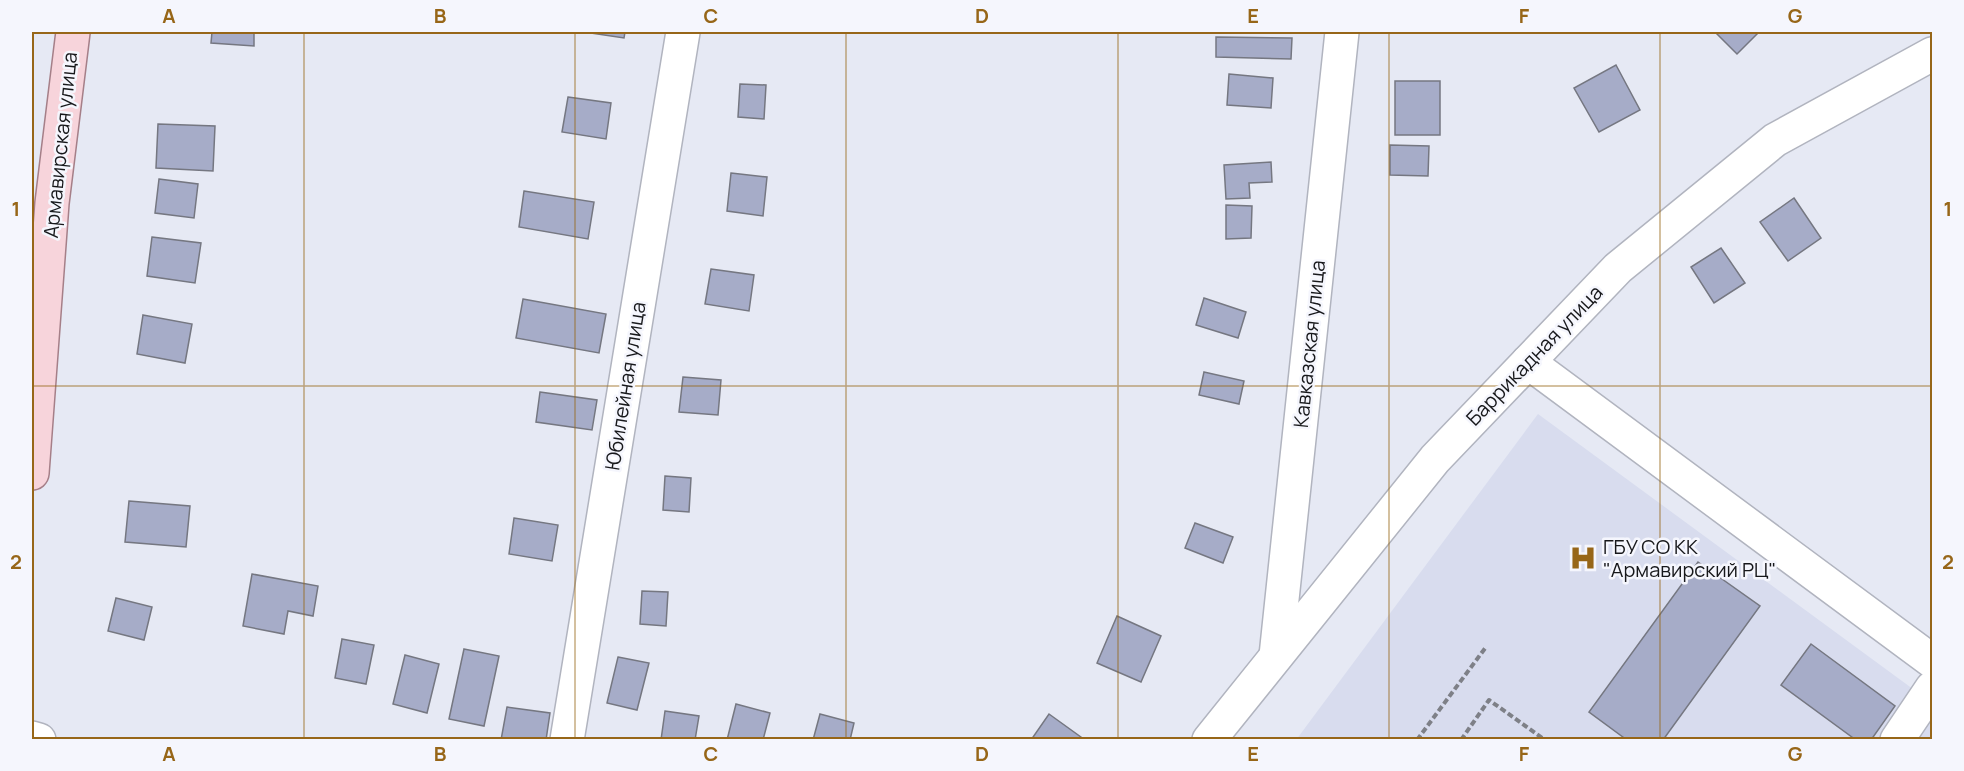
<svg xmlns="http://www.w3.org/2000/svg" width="1964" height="771" font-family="Manrope,sans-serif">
  <rect width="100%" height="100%" fill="#e6e9f4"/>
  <!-- built -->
  <path fill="#d8dcee" d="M1538 414 1932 703V739L1296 740Z"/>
  <!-- building -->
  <g fill="#a6acc8" stroke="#757781" stroke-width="1.5">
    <path d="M212 32H254V46L211 43Z"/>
    <path d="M584 32H625L624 38Z"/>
    <path d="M1715 32H1759L1737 54Z"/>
    <path d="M1216 37 1292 38 1291 59 1216 57Z"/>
    <path d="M1616 65 1640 110 1599 132 1574 88Z"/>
    <path d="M1229 74 1273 78 1271 108 1227 105Z"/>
    <rect x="1395" y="81" width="45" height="54"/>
    <path d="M740 84 766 85 764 119 738 117Z"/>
    <path d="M568 97 611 103 606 139 562 132Z"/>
    <path d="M158 124 215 126 213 171 156 168Z"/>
    <path d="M1390 145 1429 146 1428 176 1390 175Z"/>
    <path d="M1271 162 1272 182 1249 183 1250 198 1226 199 1224 165Z"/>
    <path d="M731 173 767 177 763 216 727 211Z"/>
    <path d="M159 179 198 184 194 218 155 213Z"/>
    <path d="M524 191 594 202 588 239 519 227Z"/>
    <path d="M1794 198 1821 238 1788 261 1760 222Z"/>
    <path d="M1226 205 1252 206 1251 238 1226 239Z"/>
    <path d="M152 237 201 243 195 283 147 276Z"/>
    <path d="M1721 248 1745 283 1714 303 1691 267Z"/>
    <path d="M711 269 754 275 749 311 705 304Z"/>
    <path d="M1204 298 1246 312 1238 338 1196 325Z"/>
    <path d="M523 299 606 314 599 353 516 338Z"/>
    <path d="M143 315 192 324 185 363 137 354Z"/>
    <path d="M1204 372 1244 381 1239 404 1199 395Z"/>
    <path d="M683 377 721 380 718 415 679 412Z"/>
    <path d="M540 392 597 400 592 430 536 422Z"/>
    <path d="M665 476 691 478 689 512 663 510Z"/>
    <path d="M129 501 190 506 186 547 125 542Z"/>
    <path d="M514 518 558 525 552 561 509 554Z"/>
    <path d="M1195 523 1233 537 1223 563 1185 548Z"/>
    <path d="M1698 562 1760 606 1663 740H1627L1589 712Z"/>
    <path d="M252 574 318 586 313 616 288 611 284 634 243 626Z"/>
    <path d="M642 591 668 592 666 626 640 624Z"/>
    <path d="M116 598 152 607 144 640 108 631Z"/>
    <path d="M1117 616 1161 636 1141 682 1097 663Z"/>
    <path d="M342 639 374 645 366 684 335 678Z"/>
    <path d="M1811 644 1895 706 1871 740H1856L1781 685Z"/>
    <path d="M464 649 499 656 484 726 449 719Z"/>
    <path d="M405 655 439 664 427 713 393 704Z"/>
    <path d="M618 657 649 663 637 710 607 703Z"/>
    <path d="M736 704 770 713 763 740H727Z"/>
    <path d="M507 707 550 713 546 740H501Z"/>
    <path d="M665 711 699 716 695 740H661Z"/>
    <path d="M820 714 854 723 850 740H813Z"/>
    <path d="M1049 714 1085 740H1031Z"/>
  </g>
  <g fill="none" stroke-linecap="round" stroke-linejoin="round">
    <defs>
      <g id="minor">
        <path d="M1528 362 1932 661"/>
        <path d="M1276 656 1342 32"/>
        <path d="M32 738 39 740"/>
        <path d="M567 740 683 32"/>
        <path d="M1209 740 1435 459 1618 268 1775 140 1932 54"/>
        <path d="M1897 740 1932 688"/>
      </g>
      <path id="major" d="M32 473 52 203 73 32"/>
    </defs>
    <!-- minor casing -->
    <use href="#minor" stroke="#b1b4bf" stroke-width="36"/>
    <!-- major casing -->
    <use href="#major" stroke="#a57f88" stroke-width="36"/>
    <!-- path -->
    <g stroke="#7e8087" stroke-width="4" stroke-dasharray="6 3" stroke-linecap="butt">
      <path d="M1417 740 1486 647"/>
      <path d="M1461 740 1489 700 1545 740"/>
    </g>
    <!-- minor -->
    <use href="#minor" stroke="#fff" stroke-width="33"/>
    <!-- major -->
    <use href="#major" stroke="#f7d4db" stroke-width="33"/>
  </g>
  <!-- grid -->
  <path fill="none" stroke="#976618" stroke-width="1.5" stroke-opacity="0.55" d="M304 32V740M575 32V740M846 32V740M1118 32V740M1389 32V740M1660 32V740M32 386H1932"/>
  <!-- icons -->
  <defs>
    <symbol id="hospital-bare" viewBox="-9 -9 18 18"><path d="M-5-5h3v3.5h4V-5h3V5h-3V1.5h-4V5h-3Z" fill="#976618" stroke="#f5f6fd" stroke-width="2.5" paint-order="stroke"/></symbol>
  </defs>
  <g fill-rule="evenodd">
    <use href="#hospital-bare" x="1564" y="539" width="38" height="38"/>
  </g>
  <g text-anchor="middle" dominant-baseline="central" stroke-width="5" stroke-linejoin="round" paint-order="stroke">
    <!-- street labels -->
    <g font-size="20" fill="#17181b" stroke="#f5f6fd">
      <text transform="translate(60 145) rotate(-84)">Армавирская улица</text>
      <text transform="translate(1309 344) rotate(-84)">Кавказская улица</text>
      <text transform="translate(1534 355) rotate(-46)">Баррикадная улица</text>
      <text transform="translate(625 386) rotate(-81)">Юбилейная улица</text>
    </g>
    <!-- poi labels -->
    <g font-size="20" fill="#17181b" stroke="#f5f6fd" text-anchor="start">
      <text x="1603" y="546">ГБУ СО КК<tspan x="1603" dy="23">"Армавирский РЦ"</tspan></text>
    </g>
  </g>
  <!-- border -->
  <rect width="1964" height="771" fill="none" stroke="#f5f6fd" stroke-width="66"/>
  <rect x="33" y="33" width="1898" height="705" fill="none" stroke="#976618" stroke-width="2"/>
  <g font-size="20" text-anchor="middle" font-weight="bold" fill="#976618">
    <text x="169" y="23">A</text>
    <text x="440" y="23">B</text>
    <text x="711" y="23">C</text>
    <text x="982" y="23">D</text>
    <text x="1253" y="23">E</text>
    <text x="1524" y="23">F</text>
    <text x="1795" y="23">G</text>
    <text x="16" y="216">1</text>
    <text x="1948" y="216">1</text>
    <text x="16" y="569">2</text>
    <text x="1948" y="569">2</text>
    <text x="169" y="761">A</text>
    <text x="440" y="761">B</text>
    <text x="711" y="761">C</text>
    <text x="982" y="761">D</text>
    <text x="1253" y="761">E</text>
    <text x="1524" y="761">F</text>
    <text x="1795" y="761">G</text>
  </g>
</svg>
